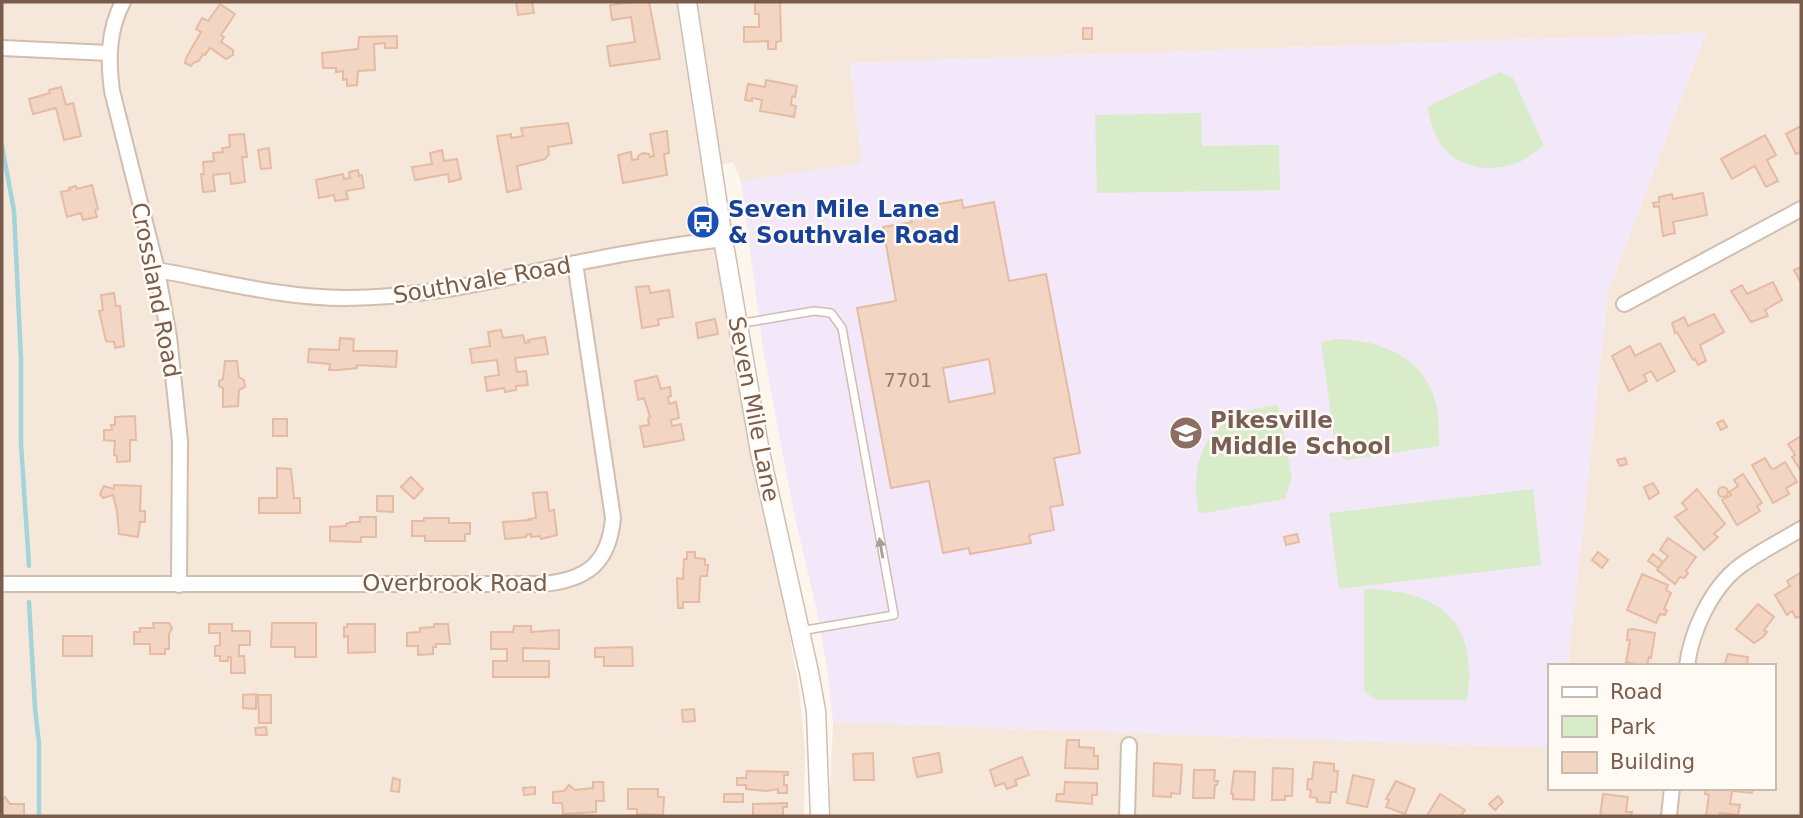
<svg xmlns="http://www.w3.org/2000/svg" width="1803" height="818" font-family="'DejaVu Sans',sans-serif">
  <rect width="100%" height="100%" fill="#fdf6ec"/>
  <!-- residential -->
  <g fill="#f5e8da">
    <path d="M2 2H680L799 689 805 751 804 816H2Z"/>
    <path d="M697 2H1801V816H829L833 722 1549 748V788H1773V666H1568L1608 292 1706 33 850 63 862 164 741 181 733 162 720 166Z"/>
  </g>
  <!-- education -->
  <path fill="#f3e8fa" d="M1706 33 1608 292 1568 666H1549V748L833 722 827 668 816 607 795 518 763 349 741 181 862 163 850 63Z"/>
  <!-- green -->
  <g fill="#d8ecc9">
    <path d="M1500 72 1513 78 1544 146C1535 151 1526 160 1517 163 1487 174 1452 167 1437 138 1432 128 1430 117 1427 107Z"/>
    <path d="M1201 113 1202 146 1279 145 1280 190 1097 193 1095 115Z"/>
    <path d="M1338 339C1375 340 1418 354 1432 392 1439 409 1439 428 1439 446L1346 460 1336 453 1321 342Z"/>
    <path d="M1278 405 1292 478 1285 499 1199 514C1186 452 1214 411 1278 405Z"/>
    <path d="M1533 489 1541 565 1339 589 1329 513Z"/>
    <path d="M1364 589C1439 590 1479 620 1467 700H1376L1364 691Z"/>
  </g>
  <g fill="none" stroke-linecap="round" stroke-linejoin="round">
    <!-- stream -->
    <g stroke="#a5d3da" stroke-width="4.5">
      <path d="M2 146 14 211 21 359V444L29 566"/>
      <path d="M29 602 35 708 39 744V816"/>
    </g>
  </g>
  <!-- building -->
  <g fill="#f3d5c3" stroke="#e6bba3" stroke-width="2" fill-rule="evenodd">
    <path d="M516 2H532L534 13 518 15Z"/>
    <path d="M634 2H649L660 59 610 66 607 46 635 42 631 17 612 20 610 5Z"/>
    <path d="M755 2H780L781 41 776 42V49H768V41L744 42V27H759V14H755Z"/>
    <path d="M220 4 235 14 221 35 224 37 221 42 233 50V55L226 59 210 48 205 55 203 54 199 61 193 63 191 66 185 63 186 58 201 32 196 29 202 18 208 21Z"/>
    <rect x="1083" y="28" width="9" height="11"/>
    <path d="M397 36V48H385V43L374 44 375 70 358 71 357 85 347 86V79L343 80V71L336 72V68H323L322 53 358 49 359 37Z"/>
    <path d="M766 80 797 86 795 97 792 96 791 105 796 106 794 117 760 111 762 100 752 98V101L745 100 748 84 765 87Z"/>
    <path d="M61 87 66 105 73 103 81 136 64 140 56 108 33 114 29 99 50 93 49 90Z"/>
    <path d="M568 123 572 143 548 147 549 154 545 159 517 166 521 189 507 192 497 136 511 134V138L523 136 521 128Z"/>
    <path d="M1801 126V152L1796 154 1786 134Z"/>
    <path d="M667 131 669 153 664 154 667 175 623 183 618 155 631 152 632 160 638 159V156L643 153 649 154 650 157 654 156 650 134Z"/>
    <path d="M244 134 247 157H242L245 182 231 184 230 173 213 175 215 191 203 192 201 174H204L203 162 214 161 213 153 223 152 222 148 230 147 229 135Z"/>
    <path d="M1765 135 1776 155 1767 160 1778 181 1766 187 1755 166 1732 179 1721 159Z"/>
    <path d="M269 148 271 168 261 169 258 150Z"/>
    <path d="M442 150 444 161 457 159 461 179 449 182 448 174 415 180 412 167 432 164 430 153Z"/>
    <path d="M358 170 359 176 362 175 364 188 346 191 348 199 335 201 334 195 319 198 316 180 343 174 344 179 350 178 349 172Z"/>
    <path d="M92 185 98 209 95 210 97 217 83 220 81 213 67 217 61 192 70 190 69 188 76 186 77 189Z"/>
    <path d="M1703 193 1707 215 1673 222 1675 233 1663 236 1659 206 1654 207 1653 203 1659 202V197L1672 194 1673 199Z"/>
    <path d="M962 200 963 208 994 202 1009 281 1046 274 1080 453 1054 458 1063 505 1050 507 1054 530 1029 535 1031 543 970 554 969 548 943 553 929 481 891 488 857 308 896 301 883 227 912 222 909 209ZM989 359 995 393 949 402 943 368Z"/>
    <path d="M1801 267V283L1794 270Z"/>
    <path d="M1773 282 1782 300 1765 310 1768 316 1751 322 1731 291 1742 285 1747 294Z"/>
    <path d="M649 286 650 293 669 290 673 317 658 319 659 325 642 328 636 287Z"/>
    <path d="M114 293 116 306H120L124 346 115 348 114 342 106 341 99 311 103 310 101 295Z"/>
    <path d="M1714 314 1724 332 1700 345 1706 361 1698 365 1695 359 1693 360 1677 332 1675 333 1672 323 1684 317 1688 326Z"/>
    <path d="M715 319 718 334 698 338 696 323Z"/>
    <path d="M501 330 503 338 523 335 525 343 529 342 528 340 545 337 548 354 515 358 517 372 526 371 528 385 516 386V390L505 392 504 388 487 391 485 377 499 375 497 360 472 363 470 349 490 346 488 332Z"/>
    <path d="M340 338 354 339 353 351H397L396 367 357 365V368L338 370H329L330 364 308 362 309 349 339 350Z"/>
    <path d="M1660 343 1675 371 1657 381 1651 371 1644 375 1647 381 1629 391 1612 356 1630 346 1635 356Z"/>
    <path d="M225 361H237L239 377 244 380 245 387 239 390 238 406 223 407V388L219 386V381L223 379Z"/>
    <path d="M657 376 661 389 670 387 671 396 668 397 669 404 676 402 679 418 671 420 672 426 681 424 684 440 644 447 640 426 649 425 648 418 650 417 644 398 638 400 635 381Z"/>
    <path d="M135 416 136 440H130V461L117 462V456L114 455 115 441 104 440V430H112L111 425H115V417Z"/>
    <rect x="273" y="419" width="14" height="17"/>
    <path d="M1723 420 1727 427 1721 430 1717 423Z"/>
    <path d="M1801 436V471L1792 457 1795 455 1788 444Z"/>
    <path d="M1625 458 1627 464 1620 466 1617 460Z"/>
    <path d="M1765 458 1771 468 1774 469 1785 462 1797 482 1786 488 1789 494 1773 503 1752 465Z"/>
    <path d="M277 468 291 469 294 498H300V513H259V498H277Z"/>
    <path d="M1743 474 1762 503 1757 506 1760 511 1737 525 1722 500 1731 495 1729 492 1738 486 1734 480Z"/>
    <path d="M411 477 423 489 414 499 401 487Z"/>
    <path d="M1653 483 1659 493 1649 499 1644 487Z"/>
    <path d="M114 485 141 486 140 511H145V522H140L138 537 119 534 117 511 113 495 103 498 100 494 104 486 114 489Z"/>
    <circle cx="1723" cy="492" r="5"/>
    <path d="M1697 489 1725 524 1714 534 1718 537 1704 550 1675 517 1687 509 1682 503Z"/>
    <path d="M547 492 549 511 554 510 557 535 541 539 540 536 531 537V534L526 535V537L505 539 503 522 530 520 529 519 536 518 533 493Z"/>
    <path d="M377 496H393V512L377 511Z"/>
    <path d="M360 517H376V537H361V542L330 541V527L346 526V524L351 522H360Z"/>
    <path d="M424 518H449V523H470V534H465V541H425V536H412V521H424Z"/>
    <path d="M1297 534 1299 542 1286 545 1284 537Z"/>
    <path d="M1668 538 1696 557 1686 571 1688 573 1684 578 1680 577 1675 584 1657 570 1668 556 1660 550Z"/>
    <path d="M687 552H695V558L705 559V565H708L707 576H701L700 579 699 602H683V608H678L677 578 683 579 684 559H687Z"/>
    <path d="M1598 552 1608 560 1602 568 1592 560Z"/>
    <path d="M1653 554 1663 562 1658 568 1648 561Z"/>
    <path d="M1800 573 1801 616 1796 618 1792 611 1787 615 1775 595 1790 586 1787 581Z"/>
    <path d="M1642 574 1668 585 1666 590 1671 593 1664 609 1667 610 1665 615 1660 614 1656 623 1627 610Z"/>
    <path d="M1758 604 1774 617 1764 630 1767 632 1763 637 1754 643 1736 629Z"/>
    <path d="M153 623H169L172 628 169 634V649H165V654H150V644H134V632H140V628H154Z"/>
    <path d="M272 623H316V657H295V647H271Z"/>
    <path d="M209 624H232V631H250V645H239V656H244L245 673H231V657H228V661H220V656H215V646L220 645V633H209Z"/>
    <path d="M347 624H375V652L348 653V636L344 637V627H347Z"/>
    <path d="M434 624H448L450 644H436V647H433V654L418 655V646H407V633L420 632V628L434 627Z"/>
    <path d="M514 626H531V632L559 630V649L523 648V661H549V677H493V661H507V649H491V632H513Z"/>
    <path d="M1632 629 1655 633 1651 658 1649 657 1647 666 1626 662 1630 640H1627L1628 630Z"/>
    <rect x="63" y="636" width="29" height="20"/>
    <path d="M632 647 633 666H604V657H595V648Z"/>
    <path d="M1728 654 1748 657 1747 666H1724Z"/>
    <path d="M256 694V709L243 708V695Z"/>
    <path d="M258 695H271V723H259Z"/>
    <path d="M694 709 695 721 683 722 682 710Z"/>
    <path d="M266 727 267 735H256L255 728Z"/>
    <path d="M1067 740H1079V747L1094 748V756H1098V769L1065 768Z"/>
    <path d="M873 753 874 780H854L853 754Z"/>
    <path d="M939 753 942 772 917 777 913 758Z"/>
    <path d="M1022 757 1029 775 1015 780 1017 785 1007 789 1004 783 995 786 990 770Z"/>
    <path d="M1314 762 1334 764V771H1338L1336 792H1331L1330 803 1317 802V798L1310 797 1311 790 1307 789 1308 779H1312Z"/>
    <path d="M1154 763 1182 765 1180 794 1171 793V797L1153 796Z"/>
    <path d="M1273 768 1293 769 1292 796H1285V800H1272Z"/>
    <path d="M1194 770H1215L1214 781H1218L1217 785H1215L1214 798H1193Z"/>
    <path d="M747 771 788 772V775H784V785H787V793H778V789L766 791 746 789V785H737V778H746Z"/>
    <path d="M1234 771 1255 772 1254 800 1233 799V794H1231Z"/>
    <path d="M1353 775 1374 780 1367 807 1347 803Z"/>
    <path d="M393 778 400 780 399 792 391 791Z"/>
    <path d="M1396 781 1415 789 1405 814 1386 807 1389 800 1386 799Z"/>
    <path d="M593 782H603L604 801H596V812L563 814 562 803H553V792L564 791 569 785 575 790 593 788Z"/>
    <path d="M1065 782 1097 783V795H1092V804L1056 801 1057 794H1064Z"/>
    <path d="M535 787V794L524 795 523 788Z"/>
    <path d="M1706 788H1753L1752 793 1732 791 1730 804 1740 805 1738 815 1720 813V816H1706L1709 795 1705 794Z"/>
    <path d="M628 789H658V797H664L663 815 637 814V809H628Z"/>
    <rect x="724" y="794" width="19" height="8"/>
    <path d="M1440 794 1465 810 1461 816H1427Z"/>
    <path d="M1603 794 1628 797 1626 812H1632L1631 816H1600Z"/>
    <path d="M1498 796 1503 802 1495 810 1489 804Z"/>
    <path d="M5 797 10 804H24V816H2V800Z"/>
    <path d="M787 803V807H783V816H753V804Z"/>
  </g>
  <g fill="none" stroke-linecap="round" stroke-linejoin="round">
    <defs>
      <path id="service" d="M738 324 814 311 831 313 842 328 894 615 800 631"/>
      <g id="minor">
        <path d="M123 2C108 30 108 60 112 91L157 270 169 337 180 441 179 585"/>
        <path d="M2 48 109 53"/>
        <path d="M157 270C220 281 281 298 346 298 425 298 499 279 576 263 625 253 674 245 723 239"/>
        <path d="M1624 304 1801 209"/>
        <path d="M2 584H543C587 580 609 563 613 518L575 263"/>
        <path d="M1687 666C1691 631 1712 587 1740 566 1759 552 1781 541 1801 529"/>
        <path d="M1127 816 1129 745"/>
        <path d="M1669 816 1672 788"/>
      </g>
      <path id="tertiary" d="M687 2 723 239 760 452 809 672 816 711 820 816"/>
    </defs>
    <!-- service casing -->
    <use href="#service" stroke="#d1beb0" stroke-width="10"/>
    <!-- minor casing -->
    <use href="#minor" stroke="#d1beb0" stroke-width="18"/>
    <!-- tertiary casing -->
    <use href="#tertiary" stroke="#d1beb0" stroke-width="21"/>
    <!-- service -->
    <use href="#service" stroke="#fff" stroke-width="7"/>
    <!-- minor -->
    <use href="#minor" stroke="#fff" stroke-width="14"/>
    <!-- tertiary -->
    <use href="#tertiary" stroke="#fff" stroke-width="18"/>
  </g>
  <!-- one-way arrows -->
  <defs><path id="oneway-solid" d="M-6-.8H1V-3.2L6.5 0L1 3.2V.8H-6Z" transform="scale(1.75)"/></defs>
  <use fill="#af9d94" href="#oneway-solid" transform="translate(881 548) rotate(-100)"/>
  <!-- icons -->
  <defs>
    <symbol id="bus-disc" viewBox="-11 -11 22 22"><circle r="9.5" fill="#1a4fb4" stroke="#fffaf3"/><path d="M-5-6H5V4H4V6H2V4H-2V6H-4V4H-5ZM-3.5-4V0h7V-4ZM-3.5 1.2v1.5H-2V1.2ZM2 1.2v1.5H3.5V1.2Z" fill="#fff"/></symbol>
    <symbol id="school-disc" viewBox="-11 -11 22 22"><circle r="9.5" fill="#8d6e63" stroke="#fffaf3"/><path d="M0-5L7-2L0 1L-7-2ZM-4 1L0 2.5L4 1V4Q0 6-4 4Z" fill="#fff"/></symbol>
  </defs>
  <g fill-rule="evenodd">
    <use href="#bus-disc" x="684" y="203" width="38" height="38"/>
    <use href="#school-disc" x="1167" y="414" width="38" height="38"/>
  </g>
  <g text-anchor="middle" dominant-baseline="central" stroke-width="5" stroke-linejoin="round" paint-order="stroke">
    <!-- number labels -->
    <g font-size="19" fill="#987a6a">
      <text x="908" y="380">7701</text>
    </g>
    <!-- transit labels -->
    <g font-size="23" font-weight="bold" fill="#164399" stroke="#fffaf3" text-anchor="start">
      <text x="728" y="209">Seven Mile Lane<tspan x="728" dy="26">&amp; Southvale Road</tspan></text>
    </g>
    <!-- street labels -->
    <g font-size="23" fill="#7a5c4d" stroke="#fffaf3">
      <text transform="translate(482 280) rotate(-10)">Southvale Road</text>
      <text transform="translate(156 290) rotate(79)">Crossland Road</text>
      <text transform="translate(754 409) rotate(79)">Seven Mile Lane</text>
      <text x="455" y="583">Overbrook Road</text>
    </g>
    <!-- education labels -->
    <g font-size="23" font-weight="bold" fill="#785e54" stroke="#fffaf3" text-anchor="start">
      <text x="1210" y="420">Pikesville<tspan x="1210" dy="26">Middle School</tspan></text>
    </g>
  </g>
  <!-- border -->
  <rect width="1803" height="818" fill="none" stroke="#7a5c4d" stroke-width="7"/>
  <!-- legend -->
  <rect x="1548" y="664" width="228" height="126" fill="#fffaf3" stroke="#cabbb1" stroke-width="2"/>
  <rect x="1562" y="687" width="35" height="10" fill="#ffffff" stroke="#cabbb1" stroke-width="2"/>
  <text x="1610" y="699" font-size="21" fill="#7a5c4d">Road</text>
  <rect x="1562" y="716" width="35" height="21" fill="#d8ecc9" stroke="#cabbb1" stroke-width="2"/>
  <text x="1610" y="734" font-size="21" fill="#7a5c4d">Park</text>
  <rect x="1562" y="752" width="35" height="21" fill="#f3d5c3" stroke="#cabbb1" stroke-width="2"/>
  <text x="1610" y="769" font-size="21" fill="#7a5c4d">Building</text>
</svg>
